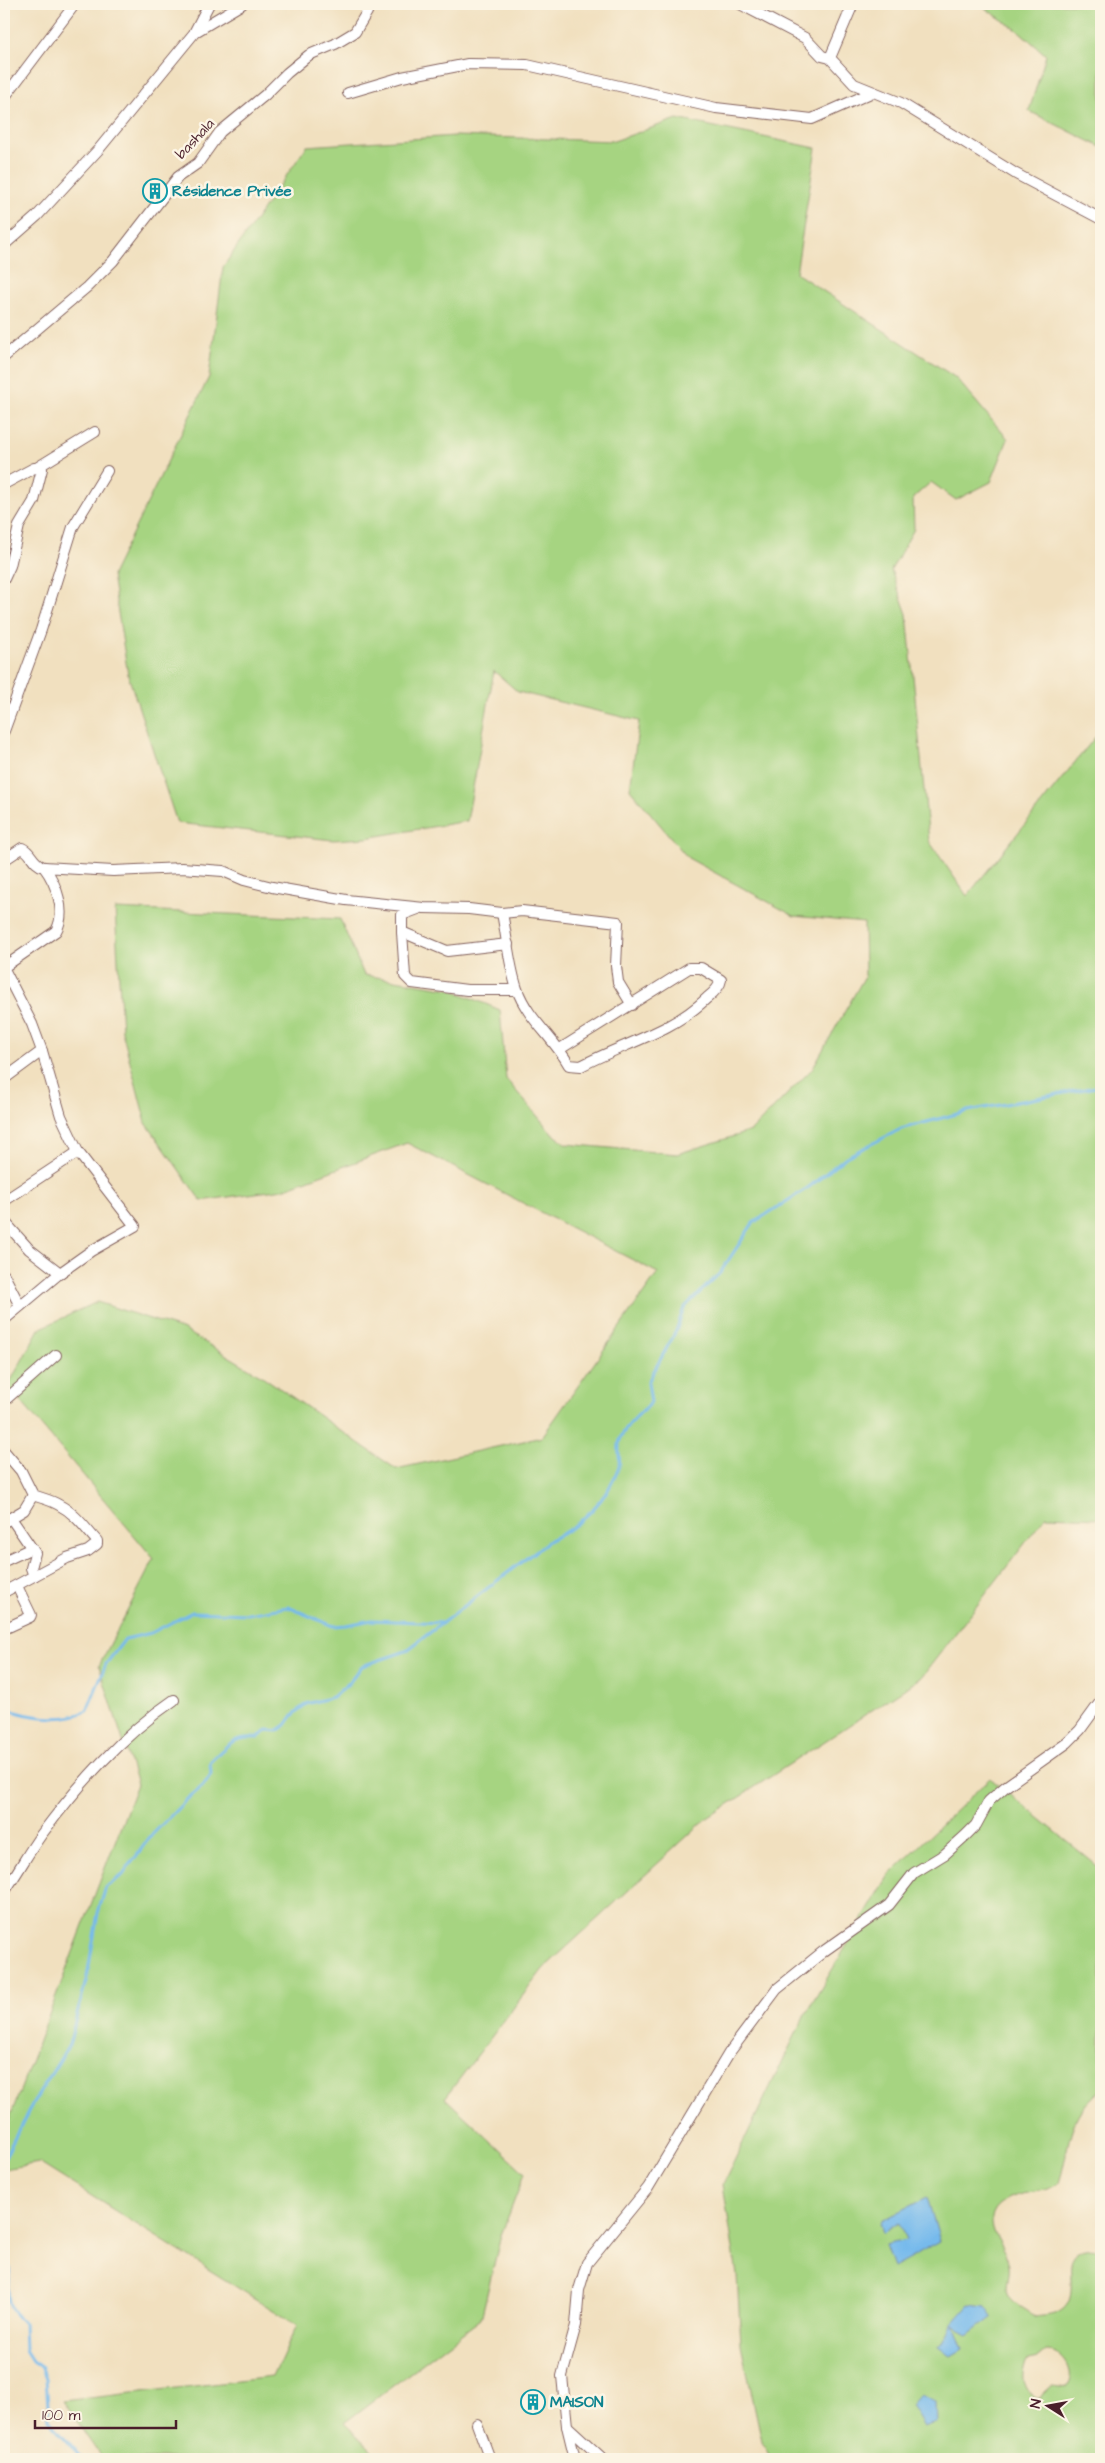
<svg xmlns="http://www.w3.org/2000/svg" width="1105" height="2463" font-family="'Architects Daughter',sans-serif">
  <rect width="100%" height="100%" fill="#fcf5e5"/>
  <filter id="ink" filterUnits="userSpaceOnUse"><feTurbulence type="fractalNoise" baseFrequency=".02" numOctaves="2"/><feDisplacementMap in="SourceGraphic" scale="10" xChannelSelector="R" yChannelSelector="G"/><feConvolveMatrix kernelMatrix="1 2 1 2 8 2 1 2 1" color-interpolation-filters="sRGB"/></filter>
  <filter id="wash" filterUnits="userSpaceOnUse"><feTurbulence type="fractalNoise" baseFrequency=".0096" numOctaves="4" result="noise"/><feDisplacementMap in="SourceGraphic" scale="20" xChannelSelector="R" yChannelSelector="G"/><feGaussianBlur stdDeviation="1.12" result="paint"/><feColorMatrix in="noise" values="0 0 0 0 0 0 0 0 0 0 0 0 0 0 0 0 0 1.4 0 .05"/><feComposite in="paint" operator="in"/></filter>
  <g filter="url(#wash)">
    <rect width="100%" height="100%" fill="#f1e0bf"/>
    <!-- green -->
    <g fill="#a6d481" stroke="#787a56" fill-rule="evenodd">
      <path d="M979 4H1101V147L1029 111 1046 55 1020 32Z"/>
      <path d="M677 119 816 148 796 273 956 378 1008 439 991 482 956 500 931 482 913 498 914 529 891 570 907 614 929 841 967 896 1101 730V1518L1046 1516 921 1678 706 1819 543 1969 445 2098 525 2173 501 2235 481 2319 344 2423 381 2459H103L63 2401 273 2377 297 2325 39 2163 4 2169V2133L137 1784 99 1666 154 1559 8 1386 39 1329 97 1302 184 1330 262 1376 396 1469 542 1437 658 1273 407 1143 283 1189 201 1201 146 1123 122 1031 115 909 340 919 364 975 450 989 500 1010 506 1079 551 1132 566 1144 677 1154 751 1131 812 1069 865 976 864 923 794 916 688 858 630 789 639 721 518 692 494 671 467 821 366 838 333 840 177 823 128 675 112 575 209 377 223 267 307 146 455 136 614 141Z"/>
      <path d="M990 1778 1101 1869V2090C1065 2118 1071 2145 1059 2183 1042 2196 1019 2189 1002 2203 996 2207 991 2214 992 2222 993 2238 1006 2249 1009 2265 1011 2276 1003 2288 1010 2298 1016 2306 1028 2311 1035 2317 1041 2316 1048 2316 1054 2314 1094 2301 1043 2242 1101 2249V2459H771L762 2441 741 2344 737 2275 723 2184 805 2015 889 1875ZM1046 2351C1063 2351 1077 2372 1067 2387L1052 2385 1044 2392 1039 2400C1023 2392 1018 2376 1028 2360L1038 2358Z"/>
    </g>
    <!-- water -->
    <g fill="#76baec" stroke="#606c8c">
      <path d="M927 2197 940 2241 893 2267 885 2245 906 2240 899 2223 883 2233 880 2222Z"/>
      <path d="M969 2305 986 2307 993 2317 968 2336 954 2324 963 2349 951 2356 939 2348 953 2323Z"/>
      <path d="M921 2395 935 2402 936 2423 924 2427 911 2406Z"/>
    </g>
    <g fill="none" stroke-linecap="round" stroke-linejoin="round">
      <!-- stream -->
      <g stroke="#76baec" stroke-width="3">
        <path d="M4 1708C28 1717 63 1723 87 1711L106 1664 125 1639 151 1633 192 1612 248 1614 288 1607 333 1626 346 1625 372 1620 443 1623"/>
        <path d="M4 2159 29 2110 69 2045 87 1977 98 1913 106 1887 123 1875 149 1838 186 1800 203 1786 211 1774 210 1762C227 1745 233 1736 258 1738L267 1730 277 1731 286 1725 293 1715 306 1704 333 1697 349 1683 362 1666 406 1651 550 1540C580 1527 609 1498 619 1466 621 1457 616 1448 621 1437 626 1425 642 1412 651 1402L648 1382 676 1331 684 1308 720 1273 753 1223 809 1187 846 1157 901 1129 968 1111 1101 1086"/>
        <path d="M4 2255C16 2272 3 2290 11 2308 14 2314 20 2319 24 2323L25 2350 32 2361 42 2368 46 2378 49 2420 83 2459"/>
      </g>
    </g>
  </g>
  <g filter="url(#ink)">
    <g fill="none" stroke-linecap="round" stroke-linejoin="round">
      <defs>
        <g id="minor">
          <path d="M740 4 805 38 822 56 830 58 854 84 901 103 1016 174 1101 219"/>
          <path d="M195 31 209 4"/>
          <path d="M830 58 853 4"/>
          <path d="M348 93 402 77 468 64 527 65 716 108 812 119 873 92"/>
          <path d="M4 98 75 4"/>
          <path d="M4 245 37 216 99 149 195 32 242 4"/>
          <path d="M4 357 87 287 113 261 178 177 198 163 220 132 265 95 287 73 309 55 335 44 355 32 367 12 368 4"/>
          <path d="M38 467 95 432"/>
          <path d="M4 484 34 468 42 469 34 501 19 526 10 566 4 579"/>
          <path d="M4 731 41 630 73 527 107 471"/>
          <path d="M4 860 22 848C32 852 32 864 44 867"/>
          <path d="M418 909 402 915V932L447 951 508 944"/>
          <path d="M502 913C507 938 509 965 517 989 527 1018 554 1038 569 1065L581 1066C624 1043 671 1033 707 998 712 994 720 987 721 980L701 968H689L560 1049"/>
          <path d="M402 932 405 976 412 983 467 990H517"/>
          <path d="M4 967 56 931C67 912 56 883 44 867L113 871 182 868 223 871 244 880 272 887 346 900 424 908 469 909 502 913 522 911 618 922 616 966 618 982 632 1005"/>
          <path d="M4 969 32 1024 42 1051 61 1116 78 1152 135 1226 91 1251 60 1273 4 1320"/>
          <path d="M4 1079 42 1051"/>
          <path d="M4 1201 78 1152"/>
          <path d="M4 1221 29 1249 60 1273"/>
          <path d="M4 1275 20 1306"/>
          <path d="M4 1401 56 1355"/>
          <path d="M4 1451 21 1471 33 1495 24 1510 4 1522"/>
          <path d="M11 1518 35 1553 31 1568 34 1576"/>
          <path d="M4 1561 32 1548"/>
          <path d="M4 1592 67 1558 88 1551 97 1544V1541C85 1528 75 1513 59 1505 51 1500 41 1498 33 1495"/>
          <path d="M4 1629 30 1617 31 1615 17 1586"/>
          <path d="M4 1892C17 1874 28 1853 41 1835 79 1784 121 1736 174 1700"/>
          <path d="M477 2424 490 2459"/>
          <path d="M567 2426 603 2459"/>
          <path d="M575 2459 567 2426 562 2376 576 2325 579 2290 587 2263 648 2188 729 2053 777 1989 824 1951 889 1905 914 1873 945 1854 965 1836 976 1825 989 1801 1005 1787 1067 1743 1080 1730 1101 1701"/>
        </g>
      </defs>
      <!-- minor casing -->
      <use href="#minor" stroke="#84635f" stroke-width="12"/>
      <!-- minor -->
      <use href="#minor" stroke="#fff" stroke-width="10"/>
    </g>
  </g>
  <!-- icons -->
  <defs>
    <symbol id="building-ring" viewBox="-11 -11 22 22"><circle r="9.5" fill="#fcf5e5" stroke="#0f9aa8" stroke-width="1.5"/><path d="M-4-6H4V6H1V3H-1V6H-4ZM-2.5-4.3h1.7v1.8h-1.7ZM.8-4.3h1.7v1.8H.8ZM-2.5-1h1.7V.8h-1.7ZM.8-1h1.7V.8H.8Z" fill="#0f9aa8"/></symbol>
  </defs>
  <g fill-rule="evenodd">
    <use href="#building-ring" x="141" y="177" width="28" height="28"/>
    <use href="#building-ring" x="519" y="2388" width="28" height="28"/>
  </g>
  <g text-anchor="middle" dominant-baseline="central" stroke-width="5" stroke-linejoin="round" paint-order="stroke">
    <!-- street labels -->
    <g font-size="15" fill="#4a1f2b" stroke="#fcf5e5">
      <text transform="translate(195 139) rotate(-47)">bashala</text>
    </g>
    <!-- culture labels -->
    <g font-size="15" font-weight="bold" fill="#0d838f" stroke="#fcf5e5" text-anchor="start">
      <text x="172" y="191">Résidence Privée</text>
      <text x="550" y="2402">MAISON</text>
    </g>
  </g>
  <!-- margin -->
  <rect width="1105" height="2463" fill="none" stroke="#fcf5e5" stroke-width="20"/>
  <!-- north arrow -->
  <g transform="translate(1048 2406) rotate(281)" stroke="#fcf5e5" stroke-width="4" paint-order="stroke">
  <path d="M0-4L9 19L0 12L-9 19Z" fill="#4a1f2b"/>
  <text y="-8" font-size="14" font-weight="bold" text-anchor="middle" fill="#4a1f2b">N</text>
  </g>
  <!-- scale -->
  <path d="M35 2420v8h141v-8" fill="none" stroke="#4a1f2b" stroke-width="2.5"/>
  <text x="42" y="2420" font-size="15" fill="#4a1f2b" stroke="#fcf5e5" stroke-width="4" paint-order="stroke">100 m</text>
</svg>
